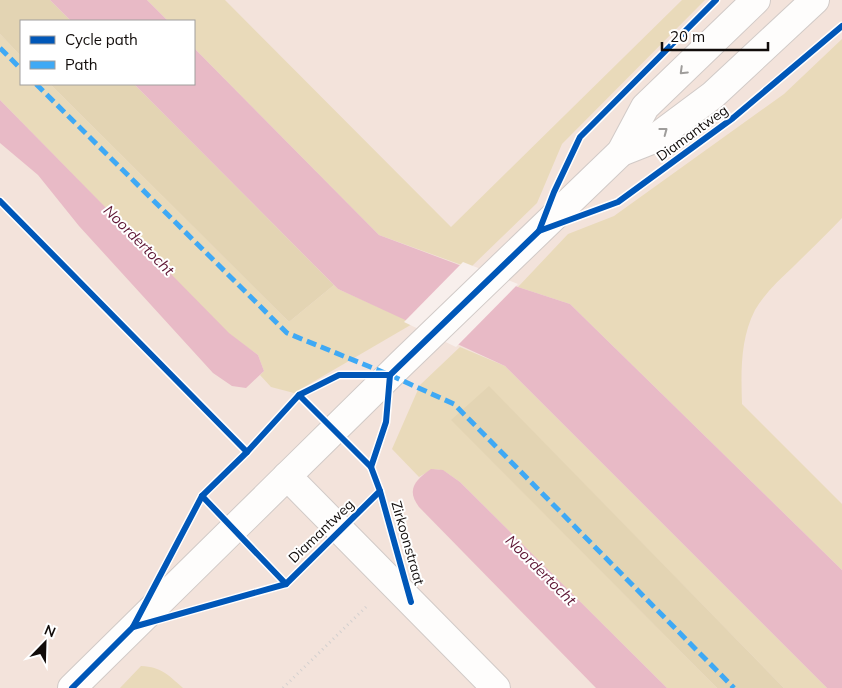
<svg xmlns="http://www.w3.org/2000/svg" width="842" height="688" font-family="Mulish,sans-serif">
  <rect width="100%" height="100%" fill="#f8efec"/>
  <!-- built -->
  <path fill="#f3e3db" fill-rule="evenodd" d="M0 0H842V688H0ZM21 21H194V84H21Z"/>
  <!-- green -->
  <g fill="#e9daba">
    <path d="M147 0H225L451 227 682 0H705L562 144 537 203 470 268 379 235 194 48V21H168Z"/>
    <path d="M0 34 21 56V84H50L289 322 334 285 338 289 414 323 294 393 271 387 260 375 264 371 258 355 229 334 0 100Z"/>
    <path d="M842 39V218C826 235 809 251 793 267 779 280 765 293 755 310 740 339 741 373 742 404L842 504V570L570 304 518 287 568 234 614 216 784 94Z"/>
    <path d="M460 347 505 366 827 688H784L489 387 452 420 717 688H667L460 482C442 469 439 464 419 477L392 449 420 385Z"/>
    <path d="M141 666C162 667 168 675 183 688H120Z"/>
  </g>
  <!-- forest -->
  <g fill="#e3d4b3">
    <path d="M0 0H50L71 21H21V56L0 34Z"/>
    <path d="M50 84H134L334 285 289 322Z"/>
    <path d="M489 386 784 688H717L451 420Z"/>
  </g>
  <!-- water -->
  <g fill="#e8bac6">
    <path d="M50 0H147L168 21H71Z"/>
    <path d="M194 48 379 235 518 287 570 304 842 570V688H827L505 366 338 289 134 84H194Z"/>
    <path d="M0 100 229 333 258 355 264 371 246 388 232 386 213 373 79 226 38 175 0 143Z"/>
    <path d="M431 469 443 470 460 482 667 688H596L419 507C406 490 415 480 431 469Z"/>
  </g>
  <!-- pier -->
  <path fill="#f8efec" d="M463 262 518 284 456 347 404 322Z"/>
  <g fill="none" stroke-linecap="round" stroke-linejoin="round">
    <defs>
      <path id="minor" d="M287 476 496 688"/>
      <g id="tertiary">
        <path d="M621 152 654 139 713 95 815 0"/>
        <path d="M72 688 401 364 621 152 645 107 756 0"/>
      </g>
    </defs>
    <!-- minor casing -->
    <use href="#minor" stroke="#d1cac7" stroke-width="30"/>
    <!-- tertiary casing -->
    <use href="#tertiary" stroke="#d1cac7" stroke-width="30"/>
    <!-- path -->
    <path stroke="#d3d0cf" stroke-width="3" stroke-dasharray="1 4" stroke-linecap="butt" d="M283 688 368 605"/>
    <!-- minor -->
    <use href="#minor" stroke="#fefdfc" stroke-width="28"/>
    <!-- tertiary -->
    <use href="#tertiary" stroke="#fefdfc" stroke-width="28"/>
    <!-- quiet -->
    <g stroke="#3fa9f5" stroke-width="5" stroke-dasharray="10 5" stroke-linecap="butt">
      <path d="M0 48 21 69"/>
      <path d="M36 84 287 333 390 375 454 404 734 688"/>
    </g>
    <defs>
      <g id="cycleway">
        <path d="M0 201 247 452"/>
        <path d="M539 231 554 192 580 137 716 0"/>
        <path d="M299 395 371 467"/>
        <path d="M380 491 411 602"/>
        <path d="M202 496 286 584"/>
        <path d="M133 627 286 584 380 491 371 467 386 422 390 375 539 231 618 202 733 118 842 26"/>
        <path d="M72 688 133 627 202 496 247 452 299 395 339 375H390"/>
      </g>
    </defs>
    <!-- cycleway casing -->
    <use href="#cycleway" stroke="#fff" stroke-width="9"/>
    <!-- cycleway -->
    <use href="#cycleway" stroke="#0057b8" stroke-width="6"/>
  </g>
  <!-- one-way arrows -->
  <defs><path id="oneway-chevron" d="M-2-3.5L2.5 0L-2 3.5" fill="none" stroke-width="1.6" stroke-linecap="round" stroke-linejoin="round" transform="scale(1.25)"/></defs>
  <g stroke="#9f9d9b">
    <use href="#oneway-chevron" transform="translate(683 71) rotate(136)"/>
    <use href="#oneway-chevron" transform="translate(664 131) rotate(-37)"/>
  </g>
  <g text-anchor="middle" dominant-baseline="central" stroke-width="4" stroke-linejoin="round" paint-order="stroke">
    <!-- street labels -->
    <g font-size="14" fill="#110c0a" stroke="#fff">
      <text transform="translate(692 133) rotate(-36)">Diamantweg</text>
      <text transform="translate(321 531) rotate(-44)">Diamantweg</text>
      <text transform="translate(408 543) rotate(74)">Zirkoonstraat</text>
    </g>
    <!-- water labels -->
    <g font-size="15" font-style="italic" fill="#5e1634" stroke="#fff">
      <text transform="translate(139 240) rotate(45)">Noordertocht</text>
      <text transform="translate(541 570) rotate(45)">Noordertocht</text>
    </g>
  </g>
  <!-- legend -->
  <rect x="20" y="20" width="175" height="65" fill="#ffffff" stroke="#a09e9d"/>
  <rect x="30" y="36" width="25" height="8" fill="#0057b8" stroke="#a09e9d"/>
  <text x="65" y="45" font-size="15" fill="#110c0a">Cycle path</text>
  <rect x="30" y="61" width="25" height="8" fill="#3fa9f5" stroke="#a09e9d"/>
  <text x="65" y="70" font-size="15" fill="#110c0a">Path</text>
  <!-- north arrow -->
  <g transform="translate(45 643) rotate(23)" stroke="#ffffff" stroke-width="4" paint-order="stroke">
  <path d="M0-4L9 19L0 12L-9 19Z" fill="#110c0a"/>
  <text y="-8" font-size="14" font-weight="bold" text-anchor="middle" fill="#110c0a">N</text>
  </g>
  <!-- scale -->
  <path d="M662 42v8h106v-8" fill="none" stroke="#110c0a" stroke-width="2.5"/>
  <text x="670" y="42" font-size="15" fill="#110c0a" stroke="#ffffff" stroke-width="4" paint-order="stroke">20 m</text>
</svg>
